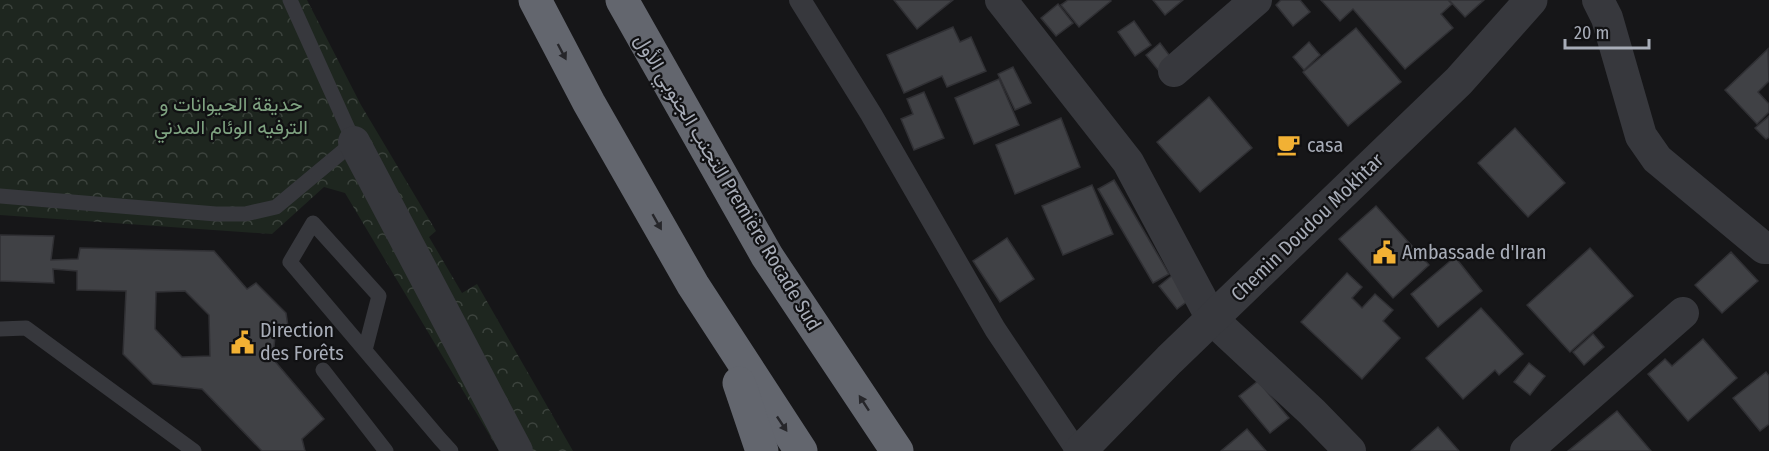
<svg xmlns="http://www.w3.org/2000/svg" width="1769" height="451" font-family="'Fira Sans Condensed',Vazirmatn,sans-serif">
  <defs>
    <pattern id="park-crowns" width="20" height="18" patternUnits="userSpaceOnUse" patternTransform="scale(1.5)"><rect width="20" height="18" fill="#1e261f"/><path d="M2 6a3 3 0 1 1 6 0M12 15a3 3 0 1 1 6 0" fill="none" stroke="#3c433d"/></pattern>
  </defs>
  <rect width="100%" height="100%" fill="#161618"/>
  <!-- park -->
  <path fill="url(#park-crowns)" d="M0 0H307L361 105 436 231 429 237 462 293 477 284 573 451H499L345 193 324 187 272 234 0 215Z"/>
  <!-- building -->
  <g fill="#404145" stroke="#303034" stroke-width="1.5" fill-rule="evenodd">
    <path d="M894 0H953L917 29Z"/>
    <path d="M1068 0H1110L1111 1 1079 27 1061 5Z"/>
    <path d="M1153 0H1183L1165 15Z"/>
    <path d="M1281 0H1300L1310 12 1293 26 1276 5Z"/>
    <path d="M1321 0H1448L1452 4 1441 14 1453 28 1405 69 1353 9 1340 21Z"/>
    <path d="M1449 0H1484L1465 17Z"/>
    <path d="M1058 4 1073 23 1056 36 1041 18Z"/>
    <path d="M1134 21 1151 45 1135 56 1118 32Z"/>
    <path d="M953 27 960 42 971 37 986 71 947 87 942 76 904 93 887 55Z"/>
    <path d="M1356 28 1401 82 1348 126 1303 72Z"/>
    <path d="M1309 42 1320 55 1304 70 1293 57Z"/>
    <path d="M1160 43 1173 60 1159 71 1146 55Z"/>
    <path d="M1768 49 1769 81 1758 92 1769 104V112L1757 124 1725 90Z"/>
    <path d="M1013 67 1031 103 1015 110 998 74Z"/>
    <path d="M999 79 1019 125 974 144 955 98Z"/>
    <path d="M924 92 944 138 914 150 901 119 913 114 907 99Z"/>
    <path d="M1209 97 1252 148 1200 192 1157 142Z"/>
    <path d="M1769 116V137L1766 139 1755 128Z"/>
    <path d="M1061 118 1080 167 1015 194 996 145Z"/>
    <path d="M1515 128 1565 183 1528 217 1478 163Z"/>
    <path d="M1114 180 1169 274 1153 283 1098 189Z"/>
    <path d="M1092 185 1113 234 1063 255 1042 206Z"/>
    <path d="M1376 206 1429 265 1393 298 1339 239Z"/>
    <path d="M0 235 54 236 51 260 78 259 80 248 214 251 247 289 256 283 286 313 288 326 276 324 273 359 324 419 302 439 305 451H262L202 389 153 384 123 354 126 291 77 290V271L53 269 54 283 0 281ZM185 291 209 315 210 356 182 357 155 329 156 292Z"/>
    <path d="M1007 238 1034 279 1000 302 973 261Z"/>
    <path d="M1590 248 1633 296 1570 352 1527 305Z"/>
    <path d="M1731 252 1758 281 1722 313 1695 285Z"/>
    <path d="M1455 257 1482 291 1438 327 1411 294Z"/>
    <path d="M1175 273 1193 297 1177 309 1159 286Z"/>
    <path d="M1347 273 1362 287 1352 298 1362 308 1375 294 1393 310 1383 321 1400 338 1362 379 1301 322Z"/>
    <path d="M1481 308 1523 354 1499 375 1495 370 1463 399 1426 358Z"/>
    <path d="M1593 334 1604 347 1584 365 1573 352Z"/>
    <path d="M1703 339 1737 378 1688 421 1648 374 1665 359 1672 366Z"/>
    <path d="M1529 363 1545 376 1530 395 1514 382Z"/>
    <path d="M1766 372 1769 376V424L1760 431 1733 398Z"/>
    <path d="M1258 381 1289 418 1270 433 1239 396Z"/>
    <path d="M1617 411 1651 451H1568Z"/>
    <path d="M1438 427 1459 451H1411Z"/>
    <path d="M1247 429 1266 451H1221Z"/>
  </g>
  <g fill="none" stroke-linecap="round" stroke-linejoin="round">
    <!-- service -->
    <g stroke="#37383d" stroke-width="15">
      <path d="M0 196 216 214H245L276 207 354 142 290 0"/>
      <path d="M0 329 26 328 194 451"/>
      <path d="M365 350 379 296 313 223 290 262 440 439 451 451"/>
      <path d="M323 370 386 451"/>
    </g>
    <!-- pedestrian -->
    <path stroke="#37383d" stroke-width="22" d="M800 0 871 114 995 329 1077 451"/>
    <!-- minor -->
    <g stroke="#37383d" stroke-width="32">
      <path d="M1001 0 1128 162 1212 319 1312 412 1350 451"/>
      <path d="M1598 0 1607 18 1641 136 1657 159 1764 248H1769"/>
      <path d="M1174 71 1256 0"/>
      <path d="M354 142 517 451"/>
      <path d="M1526 451 1683 313"/>
    </g>
    <!-- tertiary -->
    <path stroke="#37383d" stroke-width="33" d="M1080 451 1169 360 1459 81 1531 0"/>
    <!-- motorway -->
    <g stroke="#63666e" stroke-width="33">
      <path d="M535 0 589 103 693 285 801 451"/>
      <path d="M622 0 767 256 897 451"/>
      <path d="M739 383 762 451"/>
    </g>
  </g>
  <!-- one-way arrows -->
  <defs><path id="oneway-solid" d="M-6-.8H1V-3.2L6.5 0L1 3.2V.8H-6Z" transform="scale(1.5)"/></defs>
  <g fill="#26262a">
    <use href="#oneway-solid" transform="translate(562 52) rotate(62)"/>
    <use href="#oneway-solid" transform="translate(657 222) rotate(60)"/>
    <use href="#oneway-solid" transform="translate(864 403) rotate(-123)"/>
    <use href="#oneway-solid" transform="translate(782 424) rotate(56)"/>
  </g>
  <!-- icons -->
  <defs>
    <symbol id="cafe-bare" viewBox="-9 -9 18 18"><path d="M-5.5-4.5H6V0H3Q3 3.5 0 3.5H-2.5Q-5.5 3.5-5.5 0ZM3-3.2v2h1.7v-2ZM-6 4.5H4V6H-6Z" fill="#f2b134" stroke="#111113" stroke-width="2.5" paint-order="stroke"/></symbol>
    <symbol id="civic-bare" viewBox="-9 -9 18 18"><path d="M-.6-6.5H3V-4.5H.6V-3L4-1V1h2V6H-6V1h2V-1L-.6-3ZM-1.2 2.5V6h2.4V2.5Z" fill="#f2b134" stroke="#111113" stroke-width="2.5" paint-order="stroke"/></symbol>
  </defs>
  <g fill-rule="evenodd">
    <use href="#cafe-bare" x="1272" y="128" width="33" height="33"/>
    <use href="#civic-bare" x="1368" y="236" width="33" height="33"/>
    <use href="#civic-bare" x="226" y="326" width="33" height="33"/>
  </g>
  <g text-anchor="middle" dominant-baseline="central" stroke-width="4.5" stroke-linejoin="round" paint-order="stroke">
    <!-- park labels -->
    <g font-size="20" fill="#7fa381" stroke="#111113">
      <text x="231" y="104">حديقة الحيوانات و<tspan x="231" dy="23">الترفيه الوئام المدني</tspan></text>
    </g>
    <!-- poi labels -->
    <g font-size="20" fill="#a8adb8" stroke="#111113" text-anchor="start">
      <text x="1307" y="145">casa</text>
      <text x="1402" y="252">Ambassade d'Iran</text>
      <text x="260" y="330">Direction<tspan x="260" dy="23">des Forêts</tspan></text>
    </g>
    <!-- street labels -->
    <g font-size="20" fill="#a8adb8" stroke="#111113">
      <text transform="translate(728 182) rotate(59)">التجنب الجنوبي الأول Première Rocade Sud</text>
      <text transform="translate(1307 227) rotate(-44)">Chemin Doudou Mokhtar</text>
    </g>
  </g>
  <!-- scale -->
  <path d="M1565 39v9h84v-9" fill="none" stroke="#a8adb8" stroke-width="3"/>
  <text x="1574" y="39" font-size="18" fill="#a8adb8" stroke="#111113" stroke-width="4.5" paint-order="stroke">20 m</text>
</svg>
